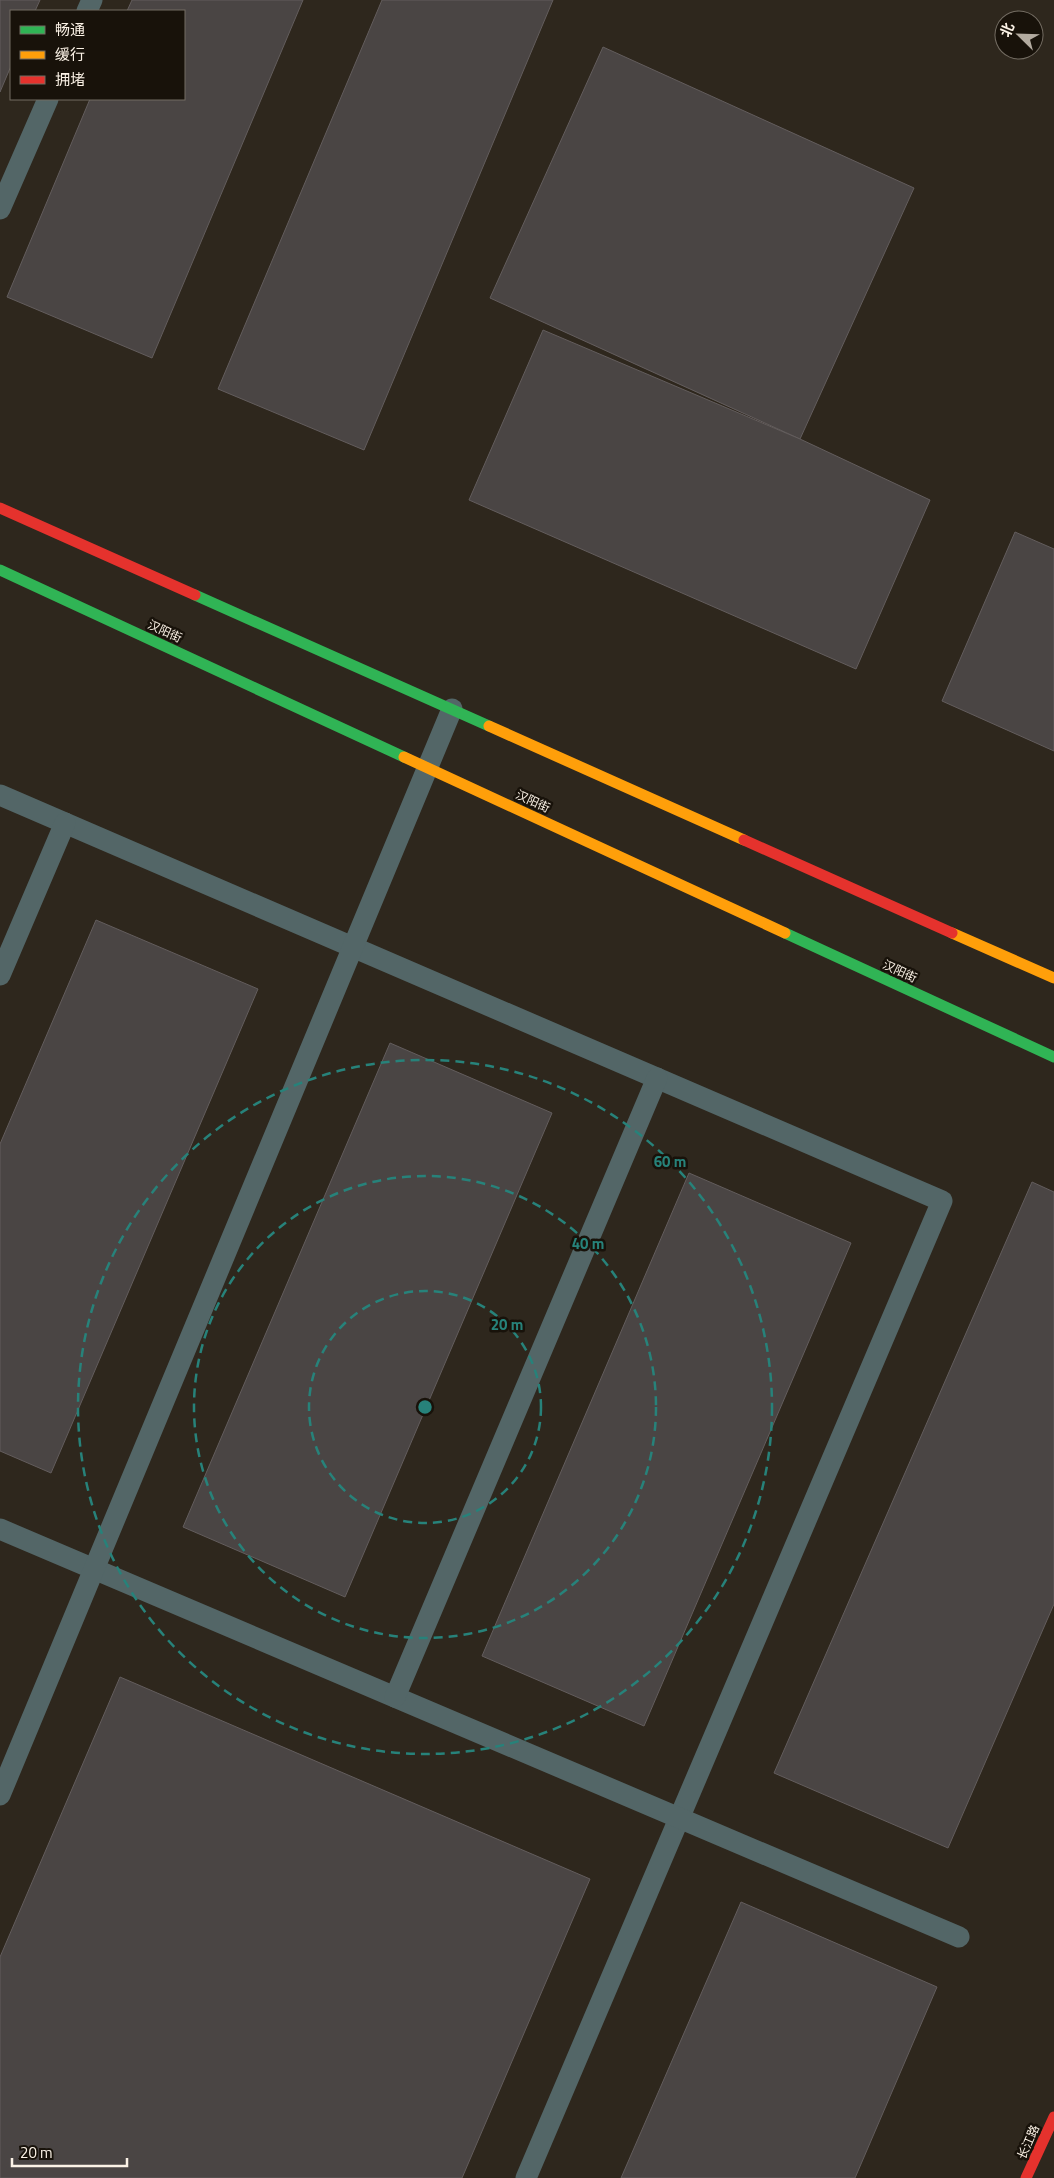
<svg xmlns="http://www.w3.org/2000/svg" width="1054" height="2178" font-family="'Titillium Web','Noto Sans SC',sans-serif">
  <rect width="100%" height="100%" fill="#2e271d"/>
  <!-- building -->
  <g fill="#4a4544" stroke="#635d5d">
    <path d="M0 0H40L35 11H11V66L0 92Z"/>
    <path d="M132 0H303L152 358 7 297 90 99H184V11H127Z"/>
    <path d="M382 0H553L364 450 218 389Z"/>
    <path d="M603 47 914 188 800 439 490 298Z"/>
    <path d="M543 330 800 439 930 500 856 669 469 500Z"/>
    <path d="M1015 532 1054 549V751L942 701Z"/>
    <path d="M96 920 258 989 51 1473 0 1451V1144Z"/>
    <path d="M390 1043 552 1113 345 1597 183 1527Z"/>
    <path d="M689 1173 851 1243 644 1726 482 1656Z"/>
    <path d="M1032 1182 1054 1192V1604L948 1848 774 1773Z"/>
    <path d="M120 1677 590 1879 462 2178H0V1957Z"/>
    <path d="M741 1902 937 1987 855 2178H621Z"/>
  </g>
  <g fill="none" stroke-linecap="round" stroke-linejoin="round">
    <!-- lane -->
    <g stroke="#536667" stroke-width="21">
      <path d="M87 11 92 0"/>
      <path d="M0 209 48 99"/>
      <path d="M0 795 942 1201 526 2178"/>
      <path d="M0 975 65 823"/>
      <path d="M0 1529 959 1937"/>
      <path d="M395 1697 657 1078"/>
      <path d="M0 1795 452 709"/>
    </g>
    <!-- fast -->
    <g stroke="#30b455" stroke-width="11">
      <path d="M0 570 404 757"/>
      <path d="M195 595 489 726"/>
      <path d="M785 933 1054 1057"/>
    </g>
    <!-- slow -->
    <g stroke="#ff9f0a" stroke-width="11">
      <path d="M489 726 744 840"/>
      <path d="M404 757 785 933"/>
      <path d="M952 933 1054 978"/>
    </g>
    <!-- jam -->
    <g stroke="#e5322d" stroke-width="11">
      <path d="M0 508 195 595"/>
      <path d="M744 840 952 933"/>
      <path d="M1026 2178 1054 2117"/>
    </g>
  </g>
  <!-- distance rings -->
  <g fill="none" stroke="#27827a" stroke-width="2.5" stroke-dasharray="9 6">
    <circle cx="425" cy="1407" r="116"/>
    <circle cx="425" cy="1407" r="231"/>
    <circle cx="425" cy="1407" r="347"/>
  </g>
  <g text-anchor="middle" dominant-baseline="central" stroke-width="5" stroke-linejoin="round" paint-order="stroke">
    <!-- street labels -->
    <g font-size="12" fill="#fbf2e6" stroke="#18120a">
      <text transform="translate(165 631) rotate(25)">汉阳街</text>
      <text transform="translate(533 801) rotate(25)">汉阳街</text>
      <text transform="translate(900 971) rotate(25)">汉阳街</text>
      <text transform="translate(1028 2142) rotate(-66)">长江路</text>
    </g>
  </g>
  <circle cx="425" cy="1407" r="8" fill="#27827a" stroke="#18120a" stroke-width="2.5"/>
  <g font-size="15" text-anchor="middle" font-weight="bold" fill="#27827a" stroke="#18120a" stroke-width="5" stroke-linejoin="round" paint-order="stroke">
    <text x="670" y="1167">60 m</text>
    <text x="588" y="1249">40 m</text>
    <text x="507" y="1330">20 m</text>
  </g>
  <!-- legend -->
  <rect x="10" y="10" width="175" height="90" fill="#18120a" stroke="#736c62"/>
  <rect x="20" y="26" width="25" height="8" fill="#30b455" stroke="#736c62"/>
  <text x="55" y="35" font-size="15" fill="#fbf2e6">畅通</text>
  <rect x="20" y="51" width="25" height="8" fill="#ff9f0a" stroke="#736c62"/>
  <text x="55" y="60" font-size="15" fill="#fbf2e6">缓行</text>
  <rect x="20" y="76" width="25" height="8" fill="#e5322d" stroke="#736c62"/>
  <text x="55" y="85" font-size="15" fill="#fbf2e6">拥堵</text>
  <!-- north arrow -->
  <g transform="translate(1019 35) rotate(293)"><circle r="24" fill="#18120a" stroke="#736c62"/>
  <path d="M0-4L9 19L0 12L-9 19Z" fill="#b3aba0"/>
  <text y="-8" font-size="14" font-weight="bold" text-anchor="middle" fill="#fbf2e6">北</text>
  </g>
  <!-- scale -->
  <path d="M12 2158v8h115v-8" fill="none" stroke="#fbf2e6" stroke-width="2.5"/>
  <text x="20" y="2158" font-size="15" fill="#fbf2e6" stroke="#18120a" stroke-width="4" paint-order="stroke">20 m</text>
</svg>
